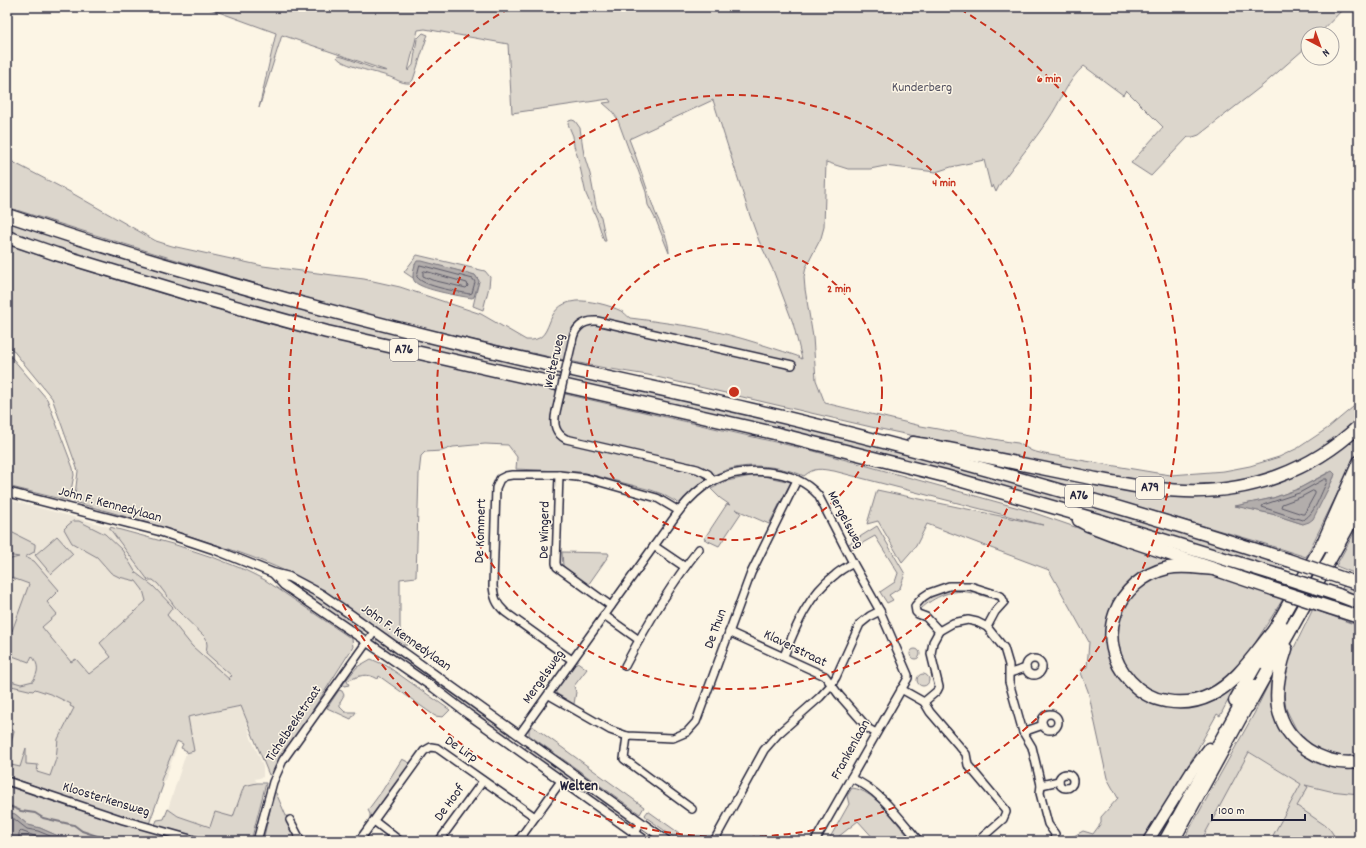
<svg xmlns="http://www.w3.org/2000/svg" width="1366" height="848" font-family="Dekko,sans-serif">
  <rect width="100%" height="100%" fill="#fcf5e5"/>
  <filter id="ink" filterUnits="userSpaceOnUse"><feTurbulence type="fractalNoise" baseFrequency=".025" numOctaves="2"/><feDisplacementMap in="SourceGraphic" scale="8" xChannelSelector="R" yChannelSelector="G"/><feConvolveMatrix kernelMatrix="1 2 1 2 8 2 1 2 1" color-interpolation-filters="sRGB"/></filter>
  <g filter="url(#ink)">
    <!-- built -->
    <g fill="#ece5d8">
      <path d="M7 499 110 527V529L148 580 153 579 158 584 179 612 206 639 207 645 206 653 232 676V682L189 717 242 706 251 738 260 758 263 767V777L255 779 257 783 254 789 235 823 210 827 178 816 168 809 186 753 194 751 186 722 149 824 7 775Z"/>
      <path d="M1248 752 1299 783 1354 794H1359V841H1201Z"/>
    </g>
    <!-- green -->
    <g fill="#dcd6cc" stroke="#7f7c84" fill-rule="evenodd">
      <path d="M205 7H1345L1319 34H1308V46L1303 50 1263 85 1199 135 1193 137H1188L1151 176 1131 163 1163 127 1126 90 1123 95 1084 66C1068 79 1060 103 1048 120 1033 142 1016 162 1000 184L996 192 993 185 991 188 984 160 951 167 936 172 885 166 870 169H848L826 162 824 227 821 238 806 267 804 277 805 289 813 337 816 380 825 403 921 426 1010 442 1018 443 1032 451 1044 454 1157 473 1171 475 1224 471 1250 466 1279 457 1298 448 1328 428 1359 402V421L1336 441 1290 468 1227 485 1185 487 1117 478 871 427 648 375C592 367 537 354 482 342 321 306 164 257 7 207V159L70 192 156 241 172 246 263 266 364 279 400 287 481 314 526 340C558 343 539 305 576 301 588 300 610 305 621 311 624 312 627 316 630 318 635 319 641 319 646 320 660 322 674 324 688 326 725 332 761 344 797 356L802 359 793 323 773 270 759 241 750 216 713 100 629 139C639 163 646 187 655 212 660 224 669 239 669 253L656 220 648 205 646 192 638 170 630 153 617 118 611 110 603 103 611 102 609 99 512 113 508 44 425 29 418 30 408 71 413 65 417 39 423 33 428 35 427 37 413 80 410 83C401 84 395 78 387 76 376 72 342 66 337 57L339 56C355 60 372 70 387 71L282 35 259 108 276 33Z"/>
      <path d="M572 120 575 121 580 128 584 155 590 174 596 206 601 217 606 241H604L597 219 586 194 578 158 574 146 573 136 568 124 569 121Z"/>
      <path d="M7 222 162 271 271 302 376 328 687 397 996 475 1285 564 1280 572 1163 535 290 318 116 268 7 233Z"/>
      <path d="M7 245C106 277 205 308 306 333 390 354 474 371 558 390 555 402 546 423 555 434 558 438 564 441 568 443L698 470 704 475 707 479 697 487 680 504 662 494 651 490 581 472 516 469 517 457 508 445 485 444 453 447 442 451 425 452 421 456 419 474 416 577 400 579V630L411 639 407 645H402C372 624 341 601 309 583 280 567 248 555 217 545 170 529 122 515 74 502L78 471 52 398 7 343Z"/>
      <path d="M417 255 485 271 490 277 489 287 483 310 473 306 479 281 475 275 455 270 415 264 413 278 404 272Z"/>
      <path d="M7 352 47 399 73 468 74 475 69 501 7 486Z"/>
      <path d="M565 394 810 450 1026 510 1283 599 1250 651 1236 668 1239 679 1220 716 1217 714 1171 797 1145 841H1092L1082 837 1076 841H1058V838L1074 836 1083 831 1093 834 1101 823V817L1118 798 1107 778 1088 691 1080 670 1087 667 1089 642 1049 570 927 524 916 546 902 562 878 521 867 524 877 490 1043 525 834 471C820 469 815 467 804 476 780 465 739 461 715 475L695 464 576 440 567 436 559 428V416Z"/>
      <path d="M1359 431V450L1306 557 1259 542 977 460 1134 489 1258 487ZM1329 472 1334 477 1328 489 1303 524 1272 514 1237 506 1273 498 1298 489Z"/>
      <path d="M751 476H763L791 482 769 524 735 509 741 513 719 546 704 539 727 504 730 505 720 498 711 489 727 481Z"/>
      <path d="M73 521H79L105 534 122 550 136 573 153 586 173 607 167 615 192 646 230 680 229 677 232 676 206 653 207 645 206 638 179 612 158 584 153 580H148L110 529V527L176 545 215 558 245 570 265 580 352 639 353 647 273 772 269 775 241 706 188 717 194 751 186 753 187 751 181 748 183 744 177 741 161 780 163 785 149 824 111 813 7 776V764L20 767 26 748V764L38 765 37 772 50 776 56 759 58 739 74 708 70 706 71 704 53 695 35 689 33 691 7 685V680L21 684 33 681C39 671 39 665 32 656L29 662 7 654V629L12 631 29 584 7 576V560L19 557 7 555V530L35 544V547L34 552 25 557 34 561 59 590 47 602 57 614 42 627 71 662 76 659 89 674 111 657 100 643 146 601 143 590 136 581 119 577 111 573 97 557 72 543 64 529 68 525Z"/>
      <path d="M1359 524V575L1336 566Z"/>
      <path d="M877 526 905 574 900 588 889 595 893 600 887 603 880 592 895 582 898 573 875 536 850 550 847 545Z"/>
      <path d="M57 536 73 554 51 574 35 555Z"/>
      <path d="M562 552 608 553 609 555 588 585 563 566Z"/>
      <path d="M280 577C310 591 337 608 363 628V631L360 632 357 631 285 581Z"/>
      <path d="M1345 583 1359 588V598L1340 592Z"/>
      <path d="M949 588H962L999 597 1001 601C990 598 979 594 967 592 950 589 930 599 919 611L918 605 936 592Z"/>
      <path d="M1313 609 1359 626V750L1348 757 1331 755 1319 749 1307 741 1296 729 1286 709 1283 687 1287 662Z"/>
      <path d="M377 639H380L510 732V737L508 738 375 643Z"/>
      <circle cx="915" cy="654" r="5"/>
      <path d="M371 659 387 666 450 710 443 717 435 716 379 676 378 679C366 672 359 676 347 681L349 685 344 686 343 684 357 667Z"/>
      <path d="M576 661 587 669 574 686 576 692 574 704 557 694 555 691Z"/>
      <path d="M1278 664 1275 683 1298 747 1359 767V794L1330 791 1305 785 1308 787 1297 806 1329 828 1335 837 1341 841H1270L1301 784 1249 752 1201 841H1183L1255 712Z"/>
      <circle cx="923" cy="680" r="6"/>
      <path d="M339 690 342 691 344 695 340 702V707L345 712H356L351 719 327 708Z"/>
      <path d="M531 725 644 807 640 814 529 735V729Z"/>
      <path d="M9 729 14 731 7 759V735Z"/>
      <path d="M528 746 530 747 636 822 637 825 634 828 525 751V748Z"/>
      <path d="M402 759 410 763 370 818V814L368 810 382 791Z"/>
      <path d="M257 783H266L251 841H209L155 825 157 820 164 819 168 809 178 816 210 827 215 812 233 817 244 786Z"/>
      <path d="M7 786 66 806 184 841H76L58 836 40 828 28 825 15 814 7 812Z"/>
      <path d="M852 788C875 790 897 824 912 841H876L858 821 833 841H828L849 804 847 796Z"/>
      <path d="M1184 789 1186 791 1160 841H1152Z"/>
      <path d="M274 792 276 793 297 841H263Z"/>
      <path d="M648 811 679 833 675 838 647 818 645 815Z"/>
    </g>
    <!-- water -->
    <g fill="#b2adab" stroke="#78757e">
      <path d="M417 261H422L475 275 479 281 474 297 472 298C460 296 423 290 415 282 411 278 414 265 417 261Z"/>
      <path d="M1332 471 1335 474 1334 477 1313 519 1309 522 1303 524 1272 514 1235 506 1273 498 1298 489Z"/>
      <path d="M7 812 15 814 28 825 40 828 58 836 76 841H8L11 838 7 832Z"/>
    </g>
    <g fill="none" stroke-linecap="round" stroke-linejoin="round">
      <!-- shore -->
      <g stroke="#5c5a68" stroke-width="1">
        <path d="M420 265 473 279 475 282 472 293 469 294C457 291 424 287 417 277Z"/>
        <path d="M425 271 467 283 468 286 466 288 432 280 423 276V272Z"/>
        <path d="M1325 479H1327V482C1321 492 1314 517 1302 520L1262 507 1263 505 1299 493Z"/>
        <path d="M1313 491 1315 492V494L1304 514H1302L1281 507 1282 504 1301 497Z"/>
        <path d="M7 816 13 818 27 829 38 831 62 841"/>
        <path d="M19 841V833L21 831 48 841"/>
      </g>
      <!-- stream -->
      <path stroke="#78757e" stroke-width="2" d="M7 805 21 811 35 813 43 818 74 825 82 831 100 837 105 841"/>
      <defs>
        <g id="minor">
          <path d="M572 342C574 328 583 320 597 321L792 365"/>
          <path d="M556 412C553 424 555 433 566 439L697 469 708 474 713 481"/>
          <path d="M559 475 556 563 557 567 611 606"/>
          <path d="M654 546 685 567"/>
          <path d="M604 615 639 640"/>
          <path d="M939 631 926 617 918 614 916 612 915 606 923 597 929 593 949 586H970L1001 596 1004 602 995 612 987 627"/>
          <path d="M729 632 825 676 839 695 869 729 876 733"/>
          <path d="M784 656C796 626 808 595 835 575 840 570 847 567 853 563"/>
          <circle cx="1034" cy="667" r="8"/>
          <path d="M572 660 505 612C496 604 494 597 493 586L496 488 500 479 506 476 512 475H559L586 478 657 498 679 511"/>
          <path d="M625 666C646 626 671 584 699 549"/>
          <path d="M1010 673 1026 668"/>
          <path d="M901 689 924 702 930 712 966 754 968 765 1005 809 1006 812 1003 819 978 841"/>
          <path d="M549 695 610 730 627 736 673 738 687 732 696 722 751 573 797 480"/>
          <path d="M924 702 937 691 939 687 931 654 933 642 939 631 953 623 968 620 977 622 987 627 1004 648 1009 665V682L1023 732 1032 747 1041 785 1040 793 1048 824 1055 834 1054 841"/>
          <circle cx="1050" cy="722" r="8"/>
          <path d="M1023 732 1043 725"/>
          <path d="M519 735 679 511C688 500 698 489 711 482 743 465 794 468 818 495L853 563 880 611 908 675V678L815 841"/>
          <path d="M627 736 624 759 692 809"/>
          <circle cx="1066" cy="781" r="7"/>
          <path d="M851 778C880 790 899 818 919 841"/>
          <path d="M7 781 123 820 198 841"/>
          <path d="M1041 785 1059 781"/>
          <path d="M290 820 301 841"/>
          <path d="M374 821 400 841"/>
          <path d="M257 841 273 782 283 760 374 632"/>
          <path d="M359 841 424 751 431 747 437 748 535 817"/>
          <path d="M439 841 483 781"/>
          <path d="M518 841 561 781"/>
          <path d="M632 841 640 823"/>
          <path d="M714 841 764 750 778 734 820 697 831 685 836 677 860 624 870 616 880 611"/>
        </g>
        <g id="tertiary">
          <path d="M7 492 159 531 216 550 273 573 289 577 321 594 350 614 667 841"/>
          <path d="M274 574 284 585 434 688 468 714 646 841"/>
        </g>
        <g id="primary">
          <path d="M1327 547 1359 488"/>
          <path d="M1263 663 1283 626"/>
          <path d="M1148 841 1193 769 1209 748"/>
          <path d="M1164 841 1251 684"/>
          <path d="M1174 841 1248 706"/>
        </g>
        <g id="motorway">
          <path d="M7 215C152 264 301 305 449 341 549 366 649 386 749 409 931 451 1110 503 1288 560"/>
          <path d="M7 237 56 254 192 295 327 332 774 433 945 476 1101 521 1280 576"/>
          <path d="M913 443C941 447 969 453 997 459 1026 465 1056 471 1086 477 1118 483 1151 490 1185 491 1250 493 1311 471 1359 426"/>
          <path d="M1079 520 1088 525 1122 538 1273 589"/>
          <path d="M1214 569C1199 568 1183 565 1168 568 1116 580 1092 640 1130 681 1140 692 1152 699 1166 701 1182 704 1197 702 1211 695 1238 682 1257 650 1276 628"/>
          <path d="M1347 580 1359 584"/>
          <path d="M1338 595 1359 603"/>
          <path d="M1331 608 1359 617"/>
          <path d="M1272 634 1323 543 1359 462"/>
          <path d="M1286 649C1280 667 1275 687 1278 707 1285 743 1323 767 1359 762"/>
          <path d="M1235 701 1263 652"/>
          <path d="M1248 706 1359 507"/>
        </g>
      </defs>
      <!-- minor casing -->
      <use href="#minor" stroke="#22223b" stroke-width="10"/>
      <!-- tertiary casing -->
      <use href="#tertiary" stroke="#22223b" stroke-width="11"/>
      <!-- primary casing -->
      <use href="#primary" stroke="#22223b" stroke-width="13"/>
      <!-- motorway casing -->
      <use href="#motorway" stroke="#22223b" stroke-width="15"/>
      <!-- minor -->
      <use href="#minor" stroke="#fcf5e5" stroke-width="7"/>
      <!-- tertiary -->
      <use href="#tertiary" stroke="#fcf5e5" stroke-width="8"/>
      <!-- primary -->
      <use href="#primary" stroke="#fcf5e5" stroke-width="10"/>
      <!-- motorway -->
      <use href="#motorway" stroke="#fcf5e5" stroke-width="12"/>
      <defs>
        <path id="minor-bridge" d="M556 412 572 342"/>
        <g id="motorway-bridge">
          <path d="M1288 560 1347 580"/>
          <path d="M1280 576 1338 595"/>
          <path d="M1273 589 1331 608"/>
        </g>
      </defs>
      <!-- minor-bridge casing -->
      <use href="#minor-bridge" stroke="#22223b" stroke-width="10" stroke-linecap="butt"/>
      <!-- motorway-bridge casing -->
      <use href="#motorway-bridge" stroke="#22223b" stroke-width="15" stroke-linecap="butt"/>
      <!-- minor-bridge -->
      <use href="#minor-bridge" stroke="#fcf5e5" stroke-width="7"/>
      <!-- motorway-bridge -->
      <use href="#motorway-bridge" stroke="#fcf5e5" stroke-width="12"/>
    </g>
  </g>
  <!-- distance rings -->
  <g fill="none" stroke="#c8321e" stroke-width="2" stroke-dasharray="7 5">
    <circle cx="734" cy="392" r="148"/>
    <circle cx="734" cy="392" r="297"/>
    <path d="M960 9A445 445 0 1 1 508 9"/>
  </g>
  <g text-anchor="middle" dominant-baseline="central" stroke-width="3" stroke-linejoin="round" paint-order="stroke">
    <!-- shield labels -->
    <g fill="#fcf5e5" stroke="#63616e" stroke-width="1">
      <rect x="390" y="339" width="28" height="22" rx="3"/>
      <rect x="1136" y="477" width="28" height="22" rx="3"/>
      <rect x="1065" y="485" width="28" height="22" rx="3"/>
    </g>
    <g font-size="13" font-weight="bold" fill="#22223b">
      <text x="404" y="350">A76</text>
      <text x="1150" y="488">A79</text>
      <text x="1079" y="496">A76</text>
    </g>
    <!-- park labels -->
    <g font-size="14" fill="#504f5f" stroke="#fcf5e5">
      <text x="922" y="88">Kunderberg</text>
    </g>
    <!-- street labels -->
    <g font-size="14" fill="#22223b" stroke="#fcf5e5">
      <text transform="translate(555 361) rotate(-77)">Welterweg</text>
      <text transform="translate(110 505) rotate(15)">John F. Kennedylaan</text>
      <text transform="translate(845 520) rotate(62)">Mergelsweg</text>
      <text transform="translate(545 530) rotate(-89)">De Wingerd</text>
      <text transform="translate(481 531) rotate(-88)">De Kommert</text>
      <text transform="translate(716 629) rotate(-70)">De Thun</text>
      <text transform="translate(406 638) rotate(35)">John F. Kennedylaan</text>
      <text transform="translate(795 649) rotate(26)">Klaverstraat</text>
      <text transform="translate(544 677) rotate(-55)">Mergelsweg</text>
      <text transform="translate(294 724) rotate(-56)">Tichelbeekstraat</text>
      <text transform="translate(461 750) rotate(34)">De Lirp</text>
      <text transform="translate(851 750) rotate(-61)">Frankenlaan</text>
      <text transform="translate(106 800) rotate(17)">Kloosterkensweg</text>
      <text transform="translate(450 803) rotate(-54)">De Hoof</text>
    </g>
    <!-- neighbourhood labels -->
    <g font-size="15" font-weight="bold" fill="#22223b" stroke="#fcf5e5">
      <text x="579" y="787">Welten</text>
    </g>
  </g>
  <circle cx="734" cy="392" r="6" fill="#c8321e" stroke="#fcf5e5" stroke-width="2"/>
  <g font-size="12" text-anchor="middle" font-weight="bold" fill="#c8321e" stroke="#fcf5e5" stroke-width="3" stroke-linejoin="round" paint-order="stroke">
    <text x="1049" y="82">6 min</text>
    <text x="944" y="186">4 min</text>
    <text x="839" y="292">2 min</text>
  </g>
  <!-- margin -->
  <rect width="1366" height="848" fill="none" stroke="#fcf5e5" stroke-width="24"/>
  <rect x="12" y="12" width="1342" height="824" fill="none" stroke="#22223b" stroke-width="1.5" filter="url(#ink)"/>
  <!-- north arrow -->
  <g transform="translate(1320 46) rotate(139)"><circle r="19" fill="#fcf5e5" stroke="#a5a1a1"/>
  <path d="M0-3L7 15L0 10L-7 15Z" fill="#c8321e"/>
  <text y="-6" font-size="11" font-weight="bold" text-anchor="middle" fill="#22223b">N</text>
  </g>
  <!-- scale -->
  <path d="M1212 814v6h93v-6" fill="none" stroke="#22223b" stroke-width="2"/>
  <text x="1218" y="814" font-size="12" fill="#22223b" stroke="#fcf5e5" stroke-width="3" paint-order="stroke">100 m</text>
</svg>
